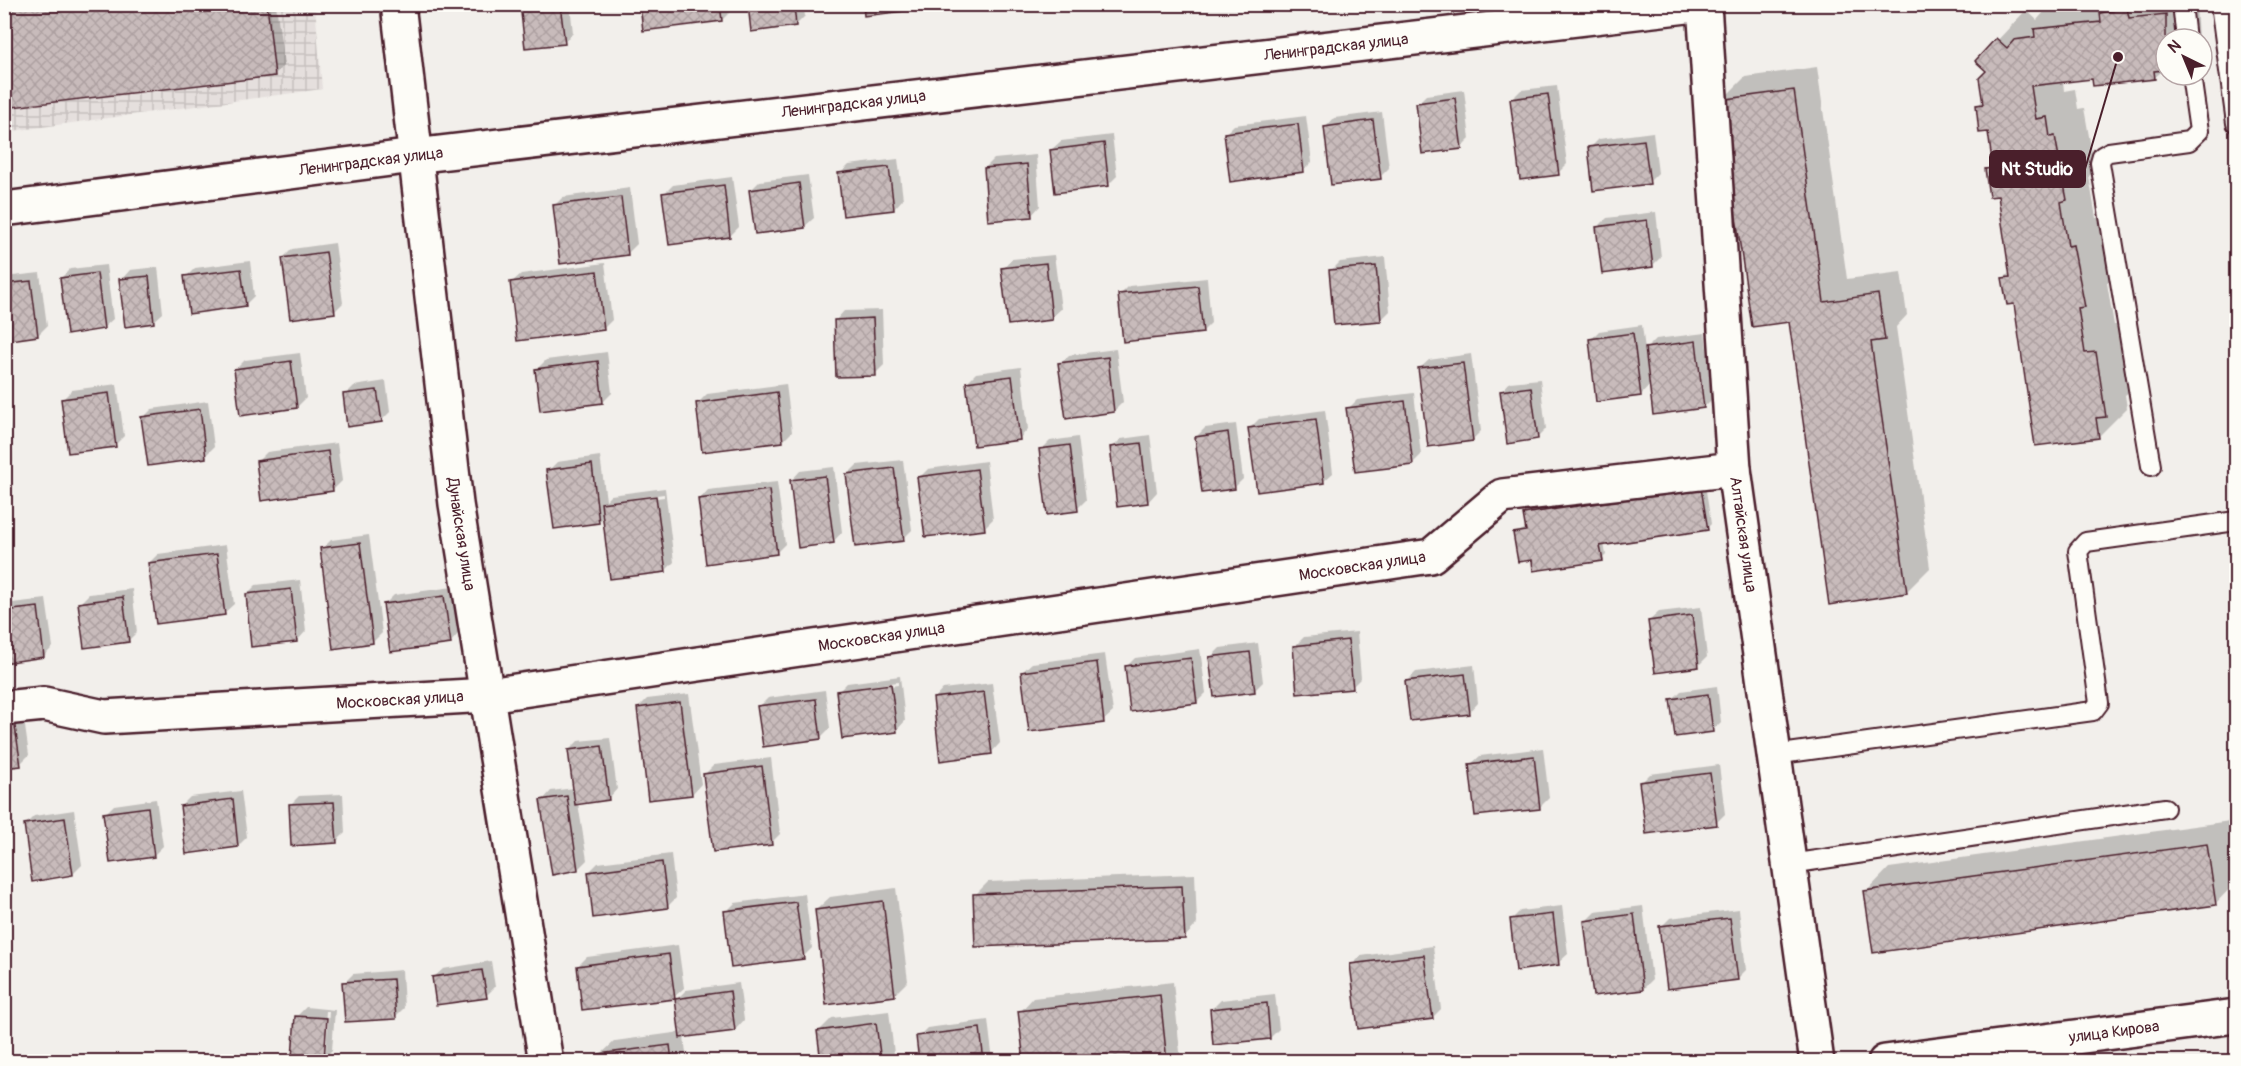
<svg xmlns="http://www.w3.org/2000/svg" width="2241" height="1066" font-family="Pangolin,sans-serif">
  <defs>
    <pattern id="industrial-grid" width="8" height="8" patternUnits="userSpaceOnUse" patternTransform="scale(1.5)"><rect width="8" height="8" fill="#e5dfdd"/><path d="M0 4h8M4 0v8" fill="none" stroke="#c6bfbe"/></pattern>
    <pattern id="building-cross-hatch" width="8" height="8" patternUnits="userSpaceOnUse" patternTransform="scale(1.5)"><rect width="8" height="8" fill="#c8bbbb"/><path d="M0 0l8 8M0 8l8-8" fill="none" stroke="#ada0a1"/></pattern>
  </defs>
  <rect width="100%" height="100%" fill="#f2efeb"/>
  <filter id="ink" filterUnits="userSpaceOnUse"><feTurbulence type="fractalNoise" baseFrequency=".0167" numOctaves="2"/><feDisplacementMap in="SourceGraphic" scale="12" xChannelSelector="R" yChannelSelector="G"/><feConvolveMatrix kernelMatrix="1 2 1 2 8 2 1 2 1" color-interpolation-filters="sRGB"/></filter>
  <g filter="url(#ink)">
    <!-- industrial -->
    <path fill="url(#industrial-grid)" d="M4 5H315L322 89 5 132Z"/>
    <!-- shadow -->
    <g fill="#0003" fill-rule="evenodd">
      <path d="M4 4H276L284 65 275 74Z"/>
      <path d="M522 4H570L573 33 564 42Z"/>
      <path d="M641 4H730L731 11 722 20Z"/>
      <path d="M750 4H803L805 16 796 25Z"/>
      <path d="M2061 4H2196L2198 39H2166V68L2154 78 2094 77 2063 81 2064 91 2075 89 2078 109 2084 108 2095 170 2089 176 2096 218 2102 217 2113 277 2107 283 2114 325 2125 324 2134 387 2125 395 2127 408 2099 436 2015 302 2004 278 2010 272 1999 194 1986 170 1994 162 1989 131 1978 106 1984 99 1988 71 1978 61 2026 10 2037 20 2044 12 2056 10Z"/>
      <path d="M1817 67 1847 279 1901 272 1907 315 1896 327 1930 568 1906 592 1790 321 1721 101 1745 77Z"/>
      <path d="M1557 86 1567 164 1558 173 1512 99 1521 90Z"/>
      <path d="M1464 90 1470 139 1461 148 1417 104 1426 95Z"/>
      <path d="M1382 112 1389 168 1380 177 1325 128 1334 118Z"/>
      <path d="M1306 116 1312 162 1303 171 1225 134 1234 125Z"/>
      <path d="M1653 132 1658 173 1649 182 1590 148 1599 139Z"/>
      <path d="M1112 135 1117 176 1108 185 1051 150 1061 141Z"/>
      <path d="M1036 155 1040 206 1031 216 985 168 994 159Z"/>
      <path d="M898 159 903 199 894 209 840 174 849 165Z"/>
      <path d="M808 175 814 218 804 227 751 190 760 181Z"/>
      <path d="M732 177 739 227 730 236 664 194 673 185Z"/>
      <path d="M630 188 637 244 628 253 561 262 554 206 563 197Z"/>
      <path d="M1656 212 1661 257 1652 266 1598 227 1607 218Z"/>
      <path d="M335 243 343 303 334 312 283 258 292 249Z"/>
      <path d="M1054 255 1061 309 1051 318 1003 269 1012 259Z"/>
      <path d="M1385 257 1390 311 1381 320 1331 271 1340 262Z"/>
      <path d="M250 261 254 296 245 305 186 277 195 268Z"/>
      <path d="M605 263 612 320 603 329 511 283 521 274Z"/>
      <path d="M106 265 113 319 103 328 61 278 70 269Z"/>
      <path d="M158 267 163 313 153 322 121 280 130 270Z"/>
      <path d="M40 273 47 326 38 335 4 339V277Z"/>
      <path d="M1207 278 1211 323 1202 332 1120 295 1129 286Z"/>
      <path d="M882 310 884 365 875 374 835 321 844 311Z"/>
      <path d="M1642 325 1645 350 1656 339 1705 333 1713 398 1704 407 1651 384 1641 395 1590 340 1599 331Z"/>
      <path d="M1116 349 1123 402 1114 411 1060 364 1069 355Z"/>
      <path d="M607 352 612 393 603 402 537 369 546 360Z"/>
      <path d="M300 353 306 398 297 407 236 369 245 360Z"/>
      <path d="M1471 354 1481 431 1472 440 1419 369 1429 360Z"/>
      <path d="M1021 367 1028 429 1019 439 967 382 976 373Z"/>
      <path d="M1540 379 1546 429 1537 438 1501 392 1510 382Z"/>
      <path d="M386 381 390 412 381 421 345 395 354 386Z"/>
      <path d="M117 384 124 436 115 445 63 399 72 390Z"/>
      <path d="M786 384 792 432 783 441 697 404 707 394Z"/>
      <path d="M1414 393 1421 455 1412 464 1348 409 1357 400Z"/>
      <path d="M208 401 214 447 205 456 143 418 152 409Z"/>
      <path d="M1325 410 1333 473 1323 482 1250 428 1259 419Z"/>
      <path d="M4 412H9L13 461 4 470Z"/>
      <path d="M1236 424 1243 479 1234 488 1196 437 1205 428Z"/>
      <path d="M1150 435 1157 492 1148 502 1112 448 1121 439Z"/>
      <path d="M1078 437 1086 500 1077 509 1041 450 1050 441Z"/>
      <path d="M337 443 342 481 333 490 258 461 267 452Z"/>
      <path d="M600 456 606 500 611 495 665 488 674 562 665 571 604 517 598 522 548 471 557 462ZM664 494V497L610 504V501Z"/>
      <path d="M903 460 912 530 903 539 847 475 857 465Z"/>
      <path d="M986 461 993 519 984 528 919 478 928 469Z"/>
      <path d="M834 467 842 532 833 542 791 481 800 471Z"/>
      <path d="M777 482 785 544 776 553 699 500 708 490Z"/>
      <path d="M1705 484 1711 524 1707 528 1604 543 1606 555 1602 559 1533 558 1515 533 1527 528 1525 515 1529 511Z"/>
      <path d="M369 535 382 633 373 642 322 549 331 540Z"/>
      <path d="M226 545 234 604 224 613 149 563 158 554Z"/>
      <path d="M300 580 306 631 297 641 247 594 256 585Z"/>
      <path d="M453 587 459 633 450 643 385 604 394 595Z"/>
      <path d="M132 589 137 632 128 641 80 603 89 594Z"/>
      <path d="M46 599 53 647 44 656 4 661V604Z"/>
      <path d="M1701 607 1707 657 1698 666 1649 621 1659 612Z"/>
      <path d="M1357 632 1361 678 1352 687 1295 646 1304 637Z"/>
      <path d="M1258 643 1263 682 1254 691 1211 657 1220 648Z"/>
      <path d="M1200 649 1206 693 1197 702 1126 667 1135 658Z"/>
      <path d="M1105 654 1113 712 1103 721 1022 672 1032 663Z"/>
      <path d="M1474 665 1478 703 1469 713 1407 681 1416 672Z"/>
      <path d="M900 676 905 721 896 731 838 692 847 683ZM898 682V685L846 692V689Z"/>
      <path d="M992 683 1000 743 991 753 934 699 943 689Z"/>
      <path d="M1717 686 1721 722 1712 731 1672 700 1681 691Z"/>
      <path d="M825 690 830 728 821 737 759 707 768 698Z"/>
      <path d="M689 694 701 784 692 794 638 708 647 699Z"/>
      <path d="M23 712 29 755 20 764 4 715Z"/>
      <path d="M610 738 617 789 608 799 578 803 587 860 578 869 542 801 551 791 574 788 569 750 578 741Z"/>
      <path d="M1543 748 1549 798 1540 807 1470 765 1480 756Z"/>
      <path d="M771 758 780 834 771 843 705 774 714 765Z"/>
      <path d="M1719 765 1725 814 1716 823 1641 783 1650 774Z"/>
      <path d="M241 791 247 837 238 846 181 806 190 797Z"/>
      <path d="M343 794 345 833 336 842 290 805 299 796Z"/>
      <path d="M156 799 163 846 154 855 105 814 114 805Z"/>
      <path d="M74 810 82 865 73 874 25 825 34 816Z"/>
      <path d="M5 819 10 857 4 862V820Z"/>
      <path d="M2230 821 2236 882 2215 904 1866 892 1889 868Z"/>
      <path d="M671 854 676 898 667 907 589 872 598 863Z"/>
      <path d="M1195 874 1197 924 1184 938 975 895 988 882Z"/>
      <path d="M896 888 908 981 894 995 816 910 830 897Z"/>
      <path d="M805 894 812 948 803 957 726 912 735 903Z"/>
      <path d="M1562 906 1568 954 1558 963 1511 920 1520 911Z"/>
      <path d="M1643 906 1652 980 1643 989 1586 921 1595 912Z"/>
      <path d="M1739 909 1746 970 1737 979 1661 927 1670 918Z"/>
      <path d="M678 945 684 988 674 997 578 966 587 957Z"/>
      <path d="M1433 946 1441 1009 1432 1018 1352 965 1361 956Z"/>
      <path d="M491 961 495 987 486 996 433 978 443 969Z"/>
      <path d="M402 970 404 1008 395 1017 344 983 353 974Z"/>
      <path d="M1173 982 1181 1062H1025L1020 1012 1033 998Z"/>
      <path d="M739 983 744 1020 735 1030 684 1036 687 1062H602L601 1054 615 1041 681 1032 677 999 686 990Z"/>
      <path d="M1275 994 1279 1029 1270 1038 1212 1009 1221 1000Z"/>
      <path d="M306 1007 335 1010 332 1050 323 1059 297 1016ZM326 1011H329L326 1051H323Z"/>
      <path d="M889 1011 895 1062H822L818 1032 832 1018Z"/>
      <path d="M988 1020 993 1062H921L918 1037 927 1028Z"/>
      <path d="M802 1053 804 1062H739Z"/>
    </g>
    <!-- building -->
    <g fill="url(#building-cross-hatch)" stroke="#4a1f2b" stroke-width="1.5">
      <path d="M4 4H267L275 76 4 108Z"/>
      <path d="M520 4H560L565 44 525 48Z"/>
      <path d="M640 4H720L722 21 643 31Z"/>
      <path d="M748 4H794L796 26 751 32Z"/>
      <path d="M863 4H929V8L864 16Z"/>
      <path d="M2127 8 2129 18 2166 14V70L2154 71 2155 79 2093 86 2092 79 2031 86 2036 119 2047 117 2050 137 2055 136 2067 200 2061 202 2068 246 2073 245 2085 307 2078 308 2085 353 2096 352 2106 417 2096 418 2099 438 2035 446 2014 304 2007 305 2002 278 2010 277 1998 196 1989 197 1985 169 1993 168 1988 132 1979 133 1976 105 1983 104 1979 78 1986 71 1975 61 1996 38 2007 48 2014 40 2035 37 2034 29 2101 22 2100 13Z"/>
      <path d="M1794 90 1824 302 1878 294 1885 340 1871 342 1907 593 1829 605 1789 322 1752 327 1719 100Z"/>
      <path d="M1548 94 1559 175 1520 180 1510 99Z"/>
      <path d="M1455 98 1462 149 1422 154 1416 103Z"/>
      <path d="M1373 120 1381 179 1331 185 1324 127Z"/>
      <path d="M1298 124 1304 172 1230 182 1224 133Z"/>
      <path d="M1644 140 1650 184 1593 191 1588 147Z"/>
      <path d="M1104 143 1109 186 1055 193 1050 150Z"/>
      <path d="M1027 164 1032 217 988 221 984 168Z"/>
      <path d="M889 167 894 210 843 216 838 173Z"/>
      <path d="M799 183 805 228 755 234 749 190Z"/>
      <path d="M724 185 730 237 669 245 662 193Z"/>
      <path d="M621 197 628 255 560 264 553 205Z"/>
      <path d="M1647 220 1653 267 1602 274 1596 227Z"/>
      <path d="M326 252 335 313 290 319 282 258Z"/>
      <path d="M1046 263 1052 320 1008 325 1001 268Z"/>
      <path d="M1376 266 1381 321 1334 325 1329 270Z"/>
      <path d="M241 269 246 306 189 314 184 276Z"/>
      <path d="M597 271 604 330 517 341 510 282Z"/>
      <path d="M97 273 104 329 67 335 60 278Z"/>
      <path d="M149 276 154 323 125 327 119 279Z"/>
      <path d="M31 281 38 336 4 341V284Z"/>
      <path d="M1198 286 1203 333 1123 342 1118 294Z"/>
      <path d="M873 318 876 376 836 377 834 320Z"/>
      <path d="M1633 333 1641 396 1596 402 1589 339Z"/>
      <path d="M1696 341 1704 408 1653 415 1645 348Z"/>
      <path d="M1108 357 1114 412 1066 419 1058 363Z"/>
      <path d="M291 361 297 408 240 416 234 369Z"/>
      <path d="M598 361 603 403 540 411 535 369Z"/>
      <path d="M1463 363 1473 441 1428 447 1418 368Z"/>
      <path d="M1012 376 1020 440 974 446 966 382Z"/>
      <path d="M1531 387 1538 439 1507 444 1500 391Z"/>
      <path d="M377 390 382 422 347 427 343 394Z"/>
      <path d="M777 392 783 442 702 452 696 403Z"/>
      <path d="M109 393 116 447 68 453 61 399Z"/>
      <path d="M1405 401 1413 465 1355 472 1346 408Z"/>
      <path d="M200 409 206 458 148 466 141 417Z"/>
      <path d="M1316 419 1324 483 1257 492 1248 428Z"/>
      <path d="M1228 432 1235 489 1202 493 1195 437Z"/>
      <path d="M1141 443 1148 503 1117 507 1110 447Z"/>
      <path d="M1070 445 1078 511 1047 515 1039 449Z"/>
      <path d="M328 451 333 491 261 501 256 461Z"/>
      <path d="M592 464 599 523 554 529 546 470Z"/>
      <path d="M894 468 904 541 855 547 846 474Z"/>
      <path d="M977 469 985 530 925 537 917 477Z"/>
      <path d="M825 476 834 543 798 548 790 480Z"/>
      <path d="M1701 488 1708 530 1600 546 1603 561 1533 571 1532 560 1518 562 1513 533 1526 531 1523 514Z"/>
      <path d="M769 490 777 554 706 564 698 499Z"/>
      <path d="M656 496 666 572 610 579 601 503Z"/>
      <path d="M360 543 373 643 333 649 320 548Z"/>
      <path d="M217 554 225 615 156 624 148 563Z"/>
      <path d="M291 589 297 642 251 647 246 594Z"/>
      <path d="M444 596 451 644 390 652 383 604Z"/>
      <path d="M123 597 129 642 84 648 78 603Z"/>
      <path d="M38 607 44 657 4 663V611Z"/>
      <path d="M1692 615 1699 667 1655 673 1648 621Z"/>
      <path d="M1348 640 1353 689 1297 694 1293 646Z"/>
      <path d="M1250 652 1255 692 1214 697 1209 657Z"/>
      <path d="M1191 658 1197 703 1130 712 1125 666Z"/>
      <path d="M1097 662 1104 723 1029 732 1021 672Z"/>
      <path d="M1465 674 1470 714 1410 721 1405 681Z"/>
      <path d="M891 684 897 732 842 739 836 691Z"/>
      <path d="M984 692 992 754 940 761 933 698Z"/>
      <path d="M1708 694 1713 732 1675 737 1670 699Z"/>
      <path d="M816 699 821 739 763 747 757 706Z"/>
      <path d="M680 702 692 795 648 800 637 708Z"/>
      <path d="M14 720 21 766 4 768V722Z"/>
      <path d="M602 746 609 800 575 805 568 750Z"/>
      <path d="M1534 756 1540 809 1475 816 1469 764Z"/>
      <path d="M762 766 772 845 713 852 703 774Z"/>
      <path d="M1710 773 1717 825 1646 834 1639 782Z"/>
      <path d="M567 796 578 870 552 875 540 800Z"/>
      <path d="M233 799 238 847 186 854 180 806Z"/>
      <path d="M334 802 337 843 291 846 289 804Z"/>
      <path d="M148 807 154 857 110 863 103 813Z"/>
      <path d="M65 818 73 875 32 882 24 824Z"/>
      <path d="M2207 844 2216 905 1873 953 1864 891Z"/>
      <path d="M662 862 668 908 593 918 588 872Z"/>
      <path d="M1182 886 1185 939 975 947 973 894Z"/>
      <path d="M883 901 895 996 826 1005 815 910Z"/>
      <path d="M796 902 804 959 731 968 724 911Z"/>
      <path d="M1553 914 1559 965 1516 971 1510 919Z"/>
      <path d="M1634 914 1643 990 1593 996 1584 921Z"/>
      <path d="M1730 918 1738 980 1667 989 1659 926Z"/>
      <path d="M669 954 675 999 582 1010 577 966Z"/>
      <path d="M1424 955 1433 1019 1358 1029 1350 964Z"/>
      <path d="M482 970 487 998 436 1005 432 977Z"/>
      <path d="M393 979 396 1019 345 1022 342 982Z"/>
      <path d="M730 991 735 1031 680 1038 675 999Z"/>
      <path d="M1160 995 1167 1062H1024L1018 1011Z"/>
      <path d="M1267 1003 1270 1039 1213 1045 1210 1009Z"/>
      <path d="M295 1016 327 1018 324 1060 292 1058Z"/>
      <path d="M876 1023 881 1062H821L817 1031Z"/>
      <path d="M980 1028 984 1062H919L916 1036Z"/>
      <path d="M670 1045 672 1062H600L599 1054Z"/>
    </g>
    <g fill="none" stroke-linecap="round" stroke-linejoin="round">
      <defs>
        <g id="lane">
          <path d="M2182 4 2186 39"/>
          <path d="M2220 4 2236 123"/>
          <path d="M2151 466 2100 163 2102 156 2109 152 2189 141 2199 131 2191 75"/>
          <path d="M1774 755 2093 711 2099 703 2078 551 2086 542 2236 521"/>
          <path d="M1790 864 2165 808"/>
        </g>
        <g id="street">
          <path id="s1" d="M398 4 456 504 546 1062"/>
          <path id="s2" d="M1704 4 1734 469 1817 1062"/>
          <path id="s3" d="M4 708 44 704 104 717 488 695 1431 556 1502 496 1734 469"/>
        </g>
        <g id="secondary">
          <path id="s4" d="M4 209 414 156 1704 4"/>
          <path id="s5" d="M1885 1062 2236 1016"/>
        </g>
      </defs>
      <!-- lane casing -->
      <use href="#lane" stroke="#4a1f2b" stroke-width="22"/>
      <!-- street casing -->
      <use href="#street" stroke="#4a1f2b" stroke-width="38"/>
      <!-- secondary casing -->
      <use href="#secondary" stroke="#4a1f2b" stroke-width="38"/>
      <!-- lane -->
      <use href="#lane" stroke="#fdfcf7" stroke-width="18"/>
      <!-- street -->
      <use href="#street" stroke="#fdfcf7" stroke-width="33"/>
      <!-- secondary -->
      <use href="#secondary" stroke="#fdfcf7" stroke-width="33"/>
    </g>
  </g>
  <g text-anchor="middle" dominant-baseline="central" stroke-width="6" stroke-linejoin="round" paint-order="stroke">
    <!-- street labels -->
    <g font-size="16" fill="#4a1f2b" stroke="#fdfcf7">
      <text stroke="none"><textPath href="#s4" startOffset="1342">Ленинградская улица</textPath></text>
      <text stroke="none"><textPath href="#s4" startOffset="856">Ленинградская улица</textPath></text>
      <text stroke="none"><textPath href="#s4" startOffset="370">Ленинградская улица</textPath></text>
      <text stroke="none"><textPath href="#s1" startOffset="534">Дунайская улица</textPath></text>
      <text stroke="none"><textPath href="#s2" startOffset="532">Алтайская улица</textPath></text>
      <text stroke="none"><textPath href="#s3" startOffset="1370">Московская улица</textPath></text>
      <text stroke="none"><textPath href="#s3" startOffset="884">Московская улица</textPath></text>
      <text stroke="none"><textPath href="#s3" startOffset="398">Московская улица</textPath></text>
      <text stroke="none"><textPath href="#s5" startOffset="231">улица Кирова</textPath></text>
    </g>
  </g>
  <!-- callouts -->
  <path fill="none" stroke="#4a1f2b" stroke-width="2" d="M2118 57L2085 169"/>
  <circle fill="#4a1f2b" stroke="#fdfcf7" stroke-width="2" cx="2118" cy="57" r="6"/>
  <rect fill="#4a1f2b" stroke="#4a1f2b" stroke-width="2" x="1990" y="151" width="95" height="36" rx="6"/>
  <g font-size="18" text-anchor="middle" font-weight="bold" fill="#fff">
    <text x="2037" y="175">Nt Studio</text>
  </g>
  <!-- margin -->
  <rect width="2241" height="1066" fill="none" stroke="#fdfcf7" stroke-width="24"/>
  <rect x="12" y="12" width="2217" height="1042" fill="none" stroke="#4a1f2b" stroke-width="2" filter="url(#ink)"/>
  <!-- north arrow -->
  <g transform="translate(2184 57) rotate(317)"><circle r="28" fill="#fdfcf7" stroke="#b5a4a5" stroke-width="1.5"/>
  <path d="M0-4.5L10 22L0 15L-10 22Z" fill="#4a1f2b"/>
  <text y="-9" font-size="16" font-weight="bold" text-anchor="middle" fill="#4a1f2b">N</text>
  </g>
</svg>
